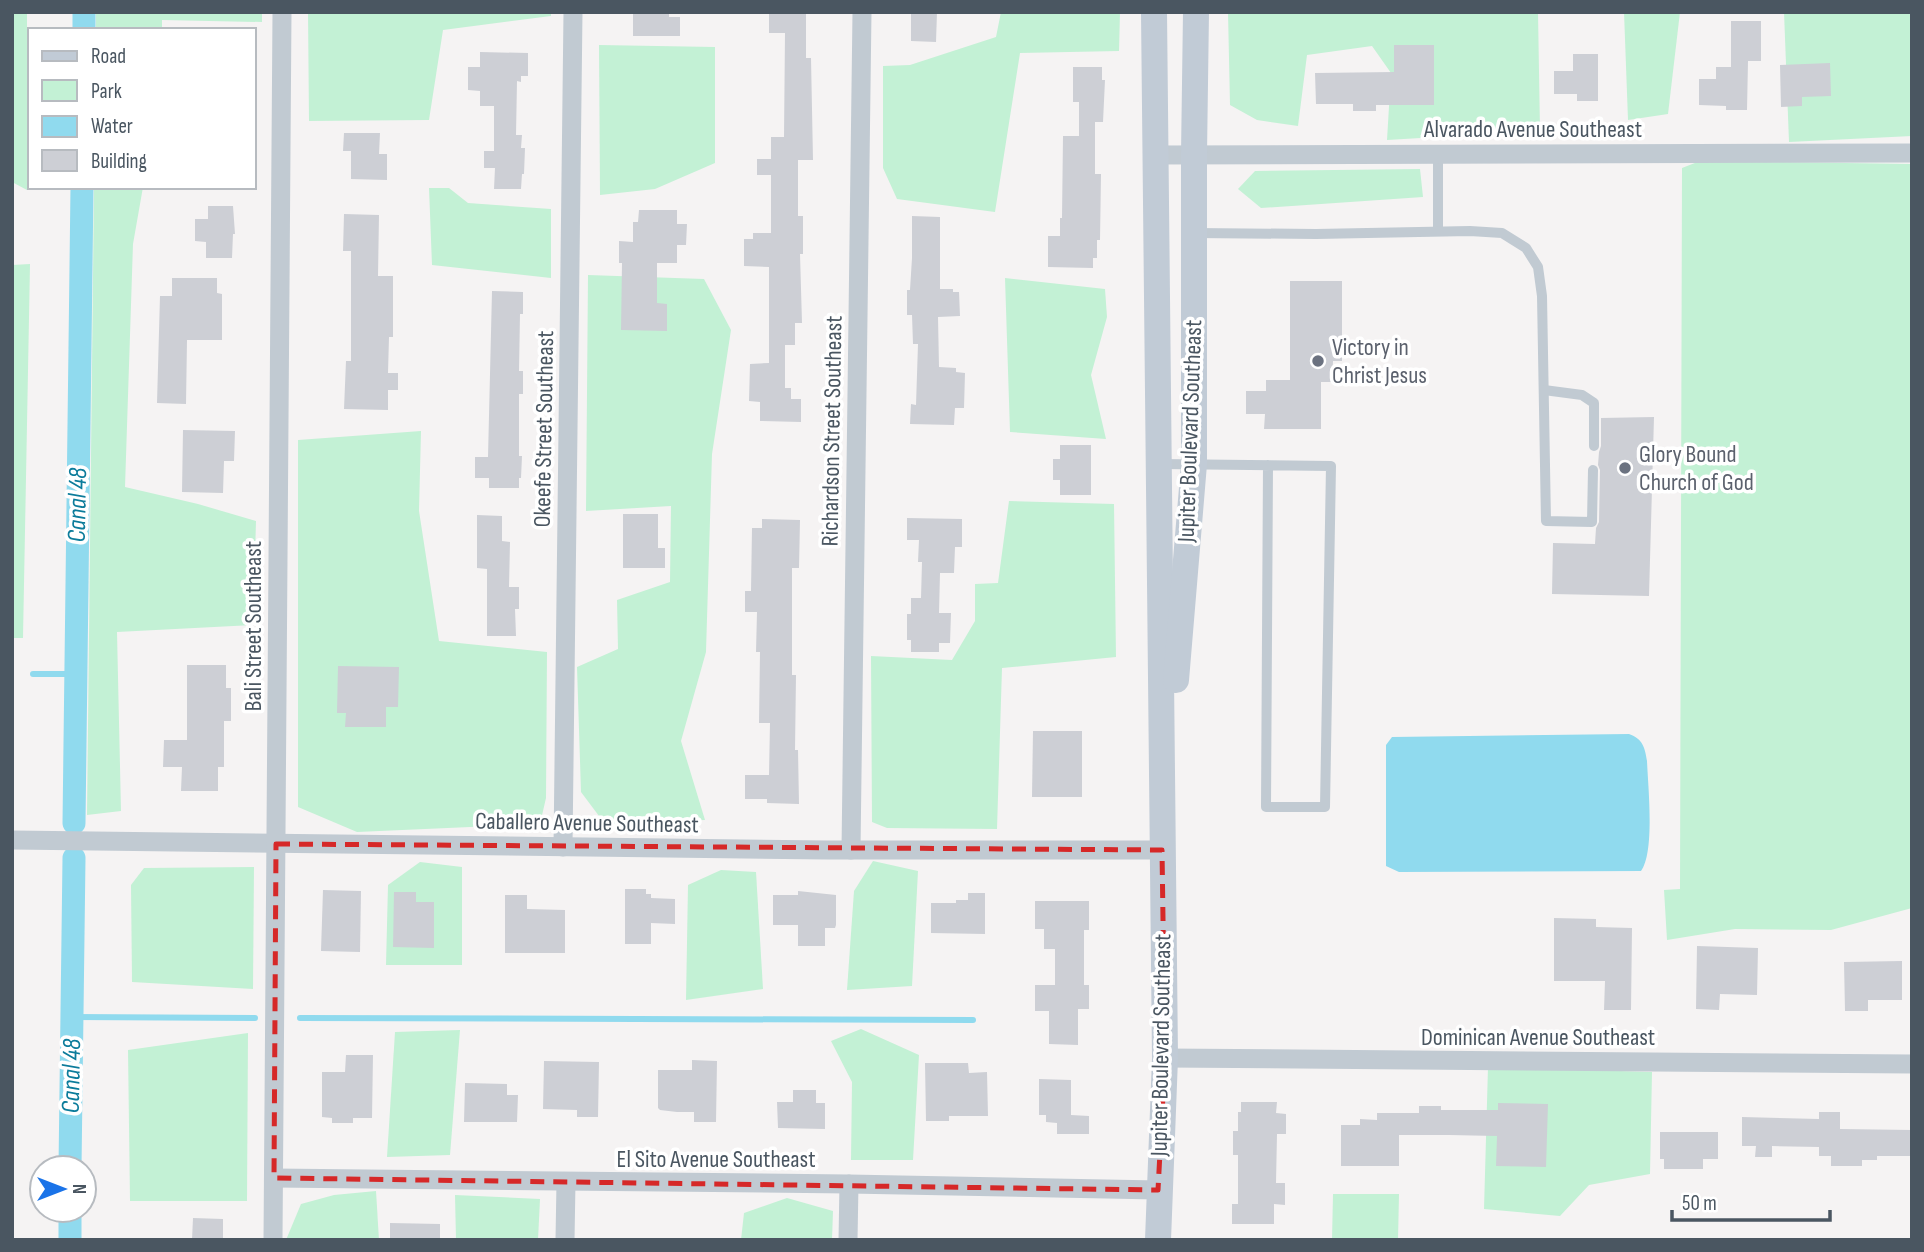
<svg xmlns="http://www.w3.org/2000/svg" width="1924" height="1252" font-family="'Sofia Sans Condensed',sans-serif">
  <rect width="100%" height="100%" fill="#f5f3f3"/>
  <!-- green -->
  <g fill="#c3f1d5">
    <path d="M12 12H27V190L12 182Z"/>
    <path d="M96 12H262V22L162 20V30H96Z"/>
    <path d="M308 12H551V16L443 30 429 120 309 121Z"/>
    <path d="M1001 12H1120L1119 51 1020 53 995 212 897 199 883 168V66L910 65 996 37Z"/>
    <path d="M1228 12H1538L1540 131 1387 140 1391 73 1372 46 1307 55 1298 126 1257 120 1230 105Z"/>
    <path d="M1624 12H1680L1668 114 1628 120Z"/>
    <path d="M1784 12H1912V136L1789 142Z"/>
    <path d="M599 45 715 47V163L655 189 600 195Z"/>
    <path d="M1700 161 1912 164V908L1831 930 1735 929 1667 940 1664 890 1680 889 1682 168Z"/>
    <path d="M1420 169 1423 197 1261 208 1238 189 1255 171Z"/>
    <path d="M94 187H143L133 244 125 487 198 504 256 521 253 625 117 632 121 811 87 815Z"/>
    <path d="M429 188H449L468 203 551 209V278L432 265Z"/>
    <path d="M30 264 23 638H12V265Z"/>
    <path d="M588 275 704 279 731 330 712 454 706 652 681 741 705 820 605 824 581 792 577 667 618 649 617 600 670 582 671 506 586 511Z"/>
    <path d="M1005 278 1105 289 1107 317 1091 375 1106 439 1010 432Z"/>
    <path d="M421 431 419 511 439 641 547 652 546 798 540 824 357 832 298 807V440Z"/>
    <path d="M1009 501 1114 504 1116 657 1002 668 997 829 887 828 872 822 871 656 952 660 975 621V584L998 583Z"/>
    <path d="M873 861 918 871 912 986 847 990 854 891Z"/>
    <path d="M420 862 462 867V965H386L388 885Z"/>
    <path d="M254 867 253 989 132 982 131 885 144 868Z"/>
    <path d="M721 870 756 872 763 989 686 1000 688 885Z"/>
    <path d="M861 1029 919 1055 913 1160H851L852 1082 831 1041Z"/>
    <path d="M460 1030 450 1155 387 1157 395 1032Z"/>
    <path d="M248 1033 247 1201H130L128 1050Z"/>
    <path d="M1488 1067 1652 1072 1650 1174 1589 1185 1560 1216 1484 1209Z"/>
    <path d="M376 1191 379 1240H286L301 1204 334 1195Z"/>
    <path d="M1333 1194H1399L1398 1240H1332Z"/>
    <path d="M455 1195 540 1199 538 1240H456Z"/>
    <path d="M787 1198 833 1211 832 1240H741L744 1213Z"/>
  </g>
  <!-- water -->
  <path fill="#90daee" d="M1629 734C1643 739 1645 748 1647 761 1648 786 1655 852 1641 871L1399 872 1386 866V745L1392 737Z"/>
  <g fill="none" stroke-linecap="round" stroke-linejoin="round">
    <!-- stream -->
    <g stroke="#90daee" stroke-width="6">
      <path d="M33 674H76"/>
      <path d="M72 1017 255 1018"/>
      <path d="M300 1018 973 1020"/>
    </g>
    <!-- canal -->
    <g stroke="#90daee" stroke-width="23">
      <path d="M84 30V12"/>
      <path d="M74 823 82 187"/>
      <path d="M70 1168 74 858"/>
      <path d="M70 1240V1210"/>
    </g>
  </g>
  <!-- building -->
  <g fill="#cdcfd5">
    <path d="M633 12H669V17H680V36H633Z"/>
    <path d="M769 12H806V58H811L813 160H798V216H803V254H800L802 323H795V345H785V388H791V399H801V422L760 421V402L749 401 750 364 769 363V267L744 266V239H753V233H771V175H757V159H771V137H784L785 33H769Z"/>
    <path d="M911 12H937L936 42 911 41Z"/>
    <path d="M1731 21H1761V61H1748L1747 110H1726V106L1699 105V79H1716V67H1731Z"/>
    <path d="M1394 45H1434V105H1376V111H1353V104H1316L1315 73 1394 72Z"/>
    <path d="M480 52 528 53V76H521V82L517 81 516 135H522L521 148H525L524 174H522L521 189H494L495 168H484V151H494V106H480V91L468 90V67H480Z"/>
    <path d="M1573 54H1598V101H1577V94H1554V71H1573Z"/>
    <path d="M1830 63 1831 96 1802 97V106L1781 107 1780 65Z"/>
    <path d="M1073 67H1102V80H1105L1103 122H1095V174H1101L1100 240H1097V258H1093V268L1048 267V236H1060V218H1062L1063 136H1079V102H1073Z"/>
    <path d="M344 133H380L379 154H387V180L351 179V151H343Z"/>
    <path d="M208 206H233L235 234H233L232 258H206V242L195 241V219H208Z"/>
    <path d="M639 210H677V224H687L686 245H677V263H657V303L667 304V331L621 330 622 263H619V241L633 242V222H638Z"/>
    <path d="M344 214 379 215 378 276H393V337H389L388 373H398V390H388V410L344 409 346 361H351V251H343Z"/>
    <path d="M912 216 940 217V289H953V292H959L960 316 938 317 939 367 956 368V372L965 373 964 408H955L954 425 910 424 911 404 916 405 918 344H913L912 315H907V290H910L912 258Z"/>
    <path d="M172 278H217V293L222 294V340H187L186 404 157 403 160 296H172Z"/>
    <path d="M1290 281H1342V361H1333L1332 382H1321V429H1264L1265 414H1246V391H1266V380H1290Z"/>
    <path d="M492 291 523 292V314H520L519 371H523V394H519V456H522L521 478H519V488H489V478H475V457H488Z"/>
    <path d="M1654 417 1649 596 1552 594 1553 543 1595 544 1596 528 1599 522 1600 470 1598 465 1599 452 1601 446V418Z"/>
    <path d="M183 430 235 431 234 461H224L223 493 182 492Z"/>
    <path d="M1060 445H1091V495H1060V480H1053V459H1060Z"/>
    <path d="M623 514H658V548H665V568H623Z"/>
    <path d="M477 515 502 516V541L510 542 509 587H519V609H515L516 636H487V569L477 568Z"/>
    <path d="M907 518 962 519V547H955L954 573H940L939 613H951L950 643H939V652H911V640H907V614H911V598H921L922 562H918L919 540H907Z"/>
    <path d="M762 519 800 520 799 568H792V675H796L795 750H798L799 804 767 803V799H745V775H769L770 723H759L760 652H756L757 612H745V591H751L752 528H762Z"/>
    <path d="M187 665H226V688H231V721H224V767H218V791H181L182 767H163L164 740H187Z"/>
    <path d="M338 666 399 667 398 707H386V727H345L346 713H337Z"/>
    <path d="M1033 731H1082V797H1032Z"/>
    <path d="M625 889H646V894H651V898L675 899V924L651 923V944H625Z"/>
    <path d="M323 890 361 891 360 952 321 951Z"/>
    <path d="M798 891 836 895V925L835 928H825V946H798V925H773V895H798Z"/>
    <path d="M394 892H416V902H434V948L393 947Z"/>
    <path d="M968 893H985V934L931 933V903H956V900H968Z"/>
    <path d="M505 895H527V909L565 910V953H505Z"/>
    <path d="M1035 901H1089V930H1084V985H1089V1009H1078V1045L1049 1044V1011H1035V985H1055V949H1044V929H1035Z"/>
    <path d="M1554 918 1596 919V927L1632 928 1631 1010H1604L1605 981H1554Z"/>
    <path d="M1697 946 1758 948 1757 995 1720 994 1719 1010 1696 1009Z"/>
    <path d="M1902 961V1000H1868V1011H1845L1844 962Z"/>
    <path d="M346 1055H373L372 1118H353V1123H332V1118L322 1117V1072H345Z"/>
    <path d="M692 1060 717 1061 716 1122H694V1112H677L660 1110 658 1108V1070H692Z"/>
    <path d="M544 1061 599 1062 598 1117H577V1110L543 1109Z"/>
    <path d="M925 1063H968L969 1073 987 1072 988 1116H949V1121H926Z"/>
    <path d="M1039 1079 1071 1080V1115L1089 1116V1134H1057V1123L1046 1122V1115H1039Z"/>
    <path d="M465 1083 507 1084V1095H518L517 1122H464Z"/>
    <path d="M793 1090H816V1103H825V1129L778 1128 777 1102H793Z"/>
    <path d="M1241 1102H1277L1276 1113 1286 1114V1134H1277L1276 1183H1285V1205L1274 1204V1224H1232V1204H1238V1155H1233V1131H1238V1112H1241Z"/>
    <path d="M1498 1103 1548 1104 1546 1167 1496 1166 1497 1136 1449 1135H1399V1166H1341V1125H1360V1119L1377 1120V1113H1419V1106H1441V1110H1498Z"/>
    <path d="M1819 1112H1840V1129L1912 1130V1156H1877V1160H1862V1166H1831V1156H1819V1147L1772 1146V1157H1755L1756 1146H1742V1117L1819 1119Z"/>
    <path d="M1660 1132H1718V1159H1703V1169H1664V1159H1660Z"/>
    <path d="M193 1218 223 1219V1240H192Z"/>
    <path d="M390 1223 440 1224V1240H390Z"/>
  </g>
  <g fill="none" stroke-linecap="round" stroke-linejoin="round">
    <!-- lane -->
    <g stroke="#c1cad2" stroke-width="10">
      <path d="M1438 154V231"/>
      <path d="M1195 233 1316 234 1470 231 1502 233 1526 248 1538 267 1542 296 1546 521 1592 522 1593 470"/>
      <path d="M1544 390 1582 395 1594 403V446"/>
      <path d="M1160 464 1331 466 1325 807H1266L1268 465"/>
    </g>
    <!-- street -->
    <g stroke="#c1cad2" stroke-width="19">
      <path d="M1155 155 1912 153"/>
      <path d="M12 840 827 850H1162"/>
      <path d="M563 847 573 12"/>
      <path d="M851 850 862 12"/>
      <path d="M1165 1058 1912 1064"/>
      <path d="M274 1178 849 1184 1158 1190"/>
      <path d="M273 1240 282 12"/>
      <path d="M565 1240 566 1182"/>
      <path d="M848 1240 849 1184"/>
    </g>
    <!-- secondary -->
    <g stroke="#c1cbd6" stroke-width="26">
      <path d="M1154 12 1165 1058 1158 1240"/>
      <path d="M1176 680 1194 464V154L1196 12"/>
    </g>
  </g>
  <!-- marked area -->
  <path fill="none" stroke="#d62828" stroke-width="5" stroke-dasharray="14 9" stroke-linejoin="round" d="M276 844 1162 850 1165 1058 1158 1190 274 1178Z"/>
  <!-- markers -->
  <g fill="#6b7280" stroke="#fff" stroke-width="2.5">
    <circle cx="1318" cy="361" r="7"/>
    <circle cx="1625" cy="468" r="7"/>
  </g>
  <g text-anchor="middle" dominant-baseline="central" stroke-width="7" stroke-linejoin="round" paint-order="stroke">
    <!-- street labels -->
    <g font-size="24" fill="#4a5661" stroke="#fff">
      <text x="1533" y="129">Alvarado Avenue Southeast</text>
      <text transform="translate(544 429) rotate(-89)">Okeefe Street Southeast</text>
      <text transform="translate(832 431) rotate(-89)">Richardson Street Southeast</text>
      <text transform="translate(1190 431) rotate(-88)">Jupiter Boulevard Southeast</text>
      <text transform="translate(253 626) rotate(-90)">Bali Street Southeast</text>
      <text transform="translate(587 823) rotate(1)">Caballero Avenue Southeast</text>
      <text x="1538" y="1037">Dominican Avenue Southeast</text>
      <text transform="translate(1161 1045) rotate(-89)">Jupiter Boulevard Southeast</text>
      <text x="716" y="1159">El Sito Avenue Southeast</text>
    </g>
    <!-- worship labels -->
    <g font-size="24" fill="#5b616d" stroke="#fff" text-anchor="start">
      <text x="1332" y="347">Victory in<tspan x="1332" dy="28">Christ Jesus</tspan></text>
      <text x="1639" y="454">Glory Bound<tspan x="1639" dy="28">Church of God</tspan></text>
    </g>
    <!-- water labels -->
    <g font-size="26" font-style="italic" fill="#0c7c9b" stroke="#fff">
      <text transform="translate(78 505) rotate(-89)">Canal 48</text>
      <text transform="translate(72 1076) rotate(-89)">Canal 48</text>
    </g>
  </g>
  <!-- border -->
  <rect width="1924" height="1252" fill="none" stroke="#4a5661" stroke-width="28"/>
  <!-- legend -->
  <rect x="28" y="28" width="228" height="161" fill="#ffffff" stroke="#b7bbc0" stroke-width="2"/>
  <rect x="42" y="51" width="35" height="10" fill="#c1cbd6" stroke="#b7bbc0" stroke-width="2"/>
  <text x="91" y="63" font-size="21" fill="#4a5661">Road</text>
  <rect x="42" y="80" width="35" height="21" fill="#c3f1d5" stroke="#b7bbc0" stroke-width="2"/>
  <text x="91" y="98" font-size="21" fill="#4a5661">Park</text>
  <rect x="42" y="116" width="35" height="21" fill="#90daee" stroke="#b7bbc0" stroke-width="2"/>
  <text x="91" y="133" font-size="21" fill="#4a5661">Water</text>
  <rect x="42" y="150" width="35" height="21" fill="#cdcfd5" stroke="#b7bbc0" stroke-width="2"/>
  <text x="91" y="168" font-size="21" fill="#4a5661">Building</text>
  <!-- north arrow -->
  <g transform="translate(63 1189) rotate(90)"><circle r="33" fill="#ffffff" stroke="#b7bbc0" stroke-width="2"/>
  <path d="M0-5L12 26L0 18L-12 26Z" fill="#1a73e8"/>
  <text y="-10" font-size="19" font-weight="bold" text-anchor="middle" fill="#4a5661">N</text>
  </g>
  <!-- scale -->
  <path d="M1672 1210v10h158v-10" fill="none" stroke="#4a5661" stroke-width="3.5"/>
  <text x="1682" y="1210" font-size="21" fill="#4a5661" stroke="#ffffff" stroke-width="5" paint-order="stroke">50 m</text>
</svg>
